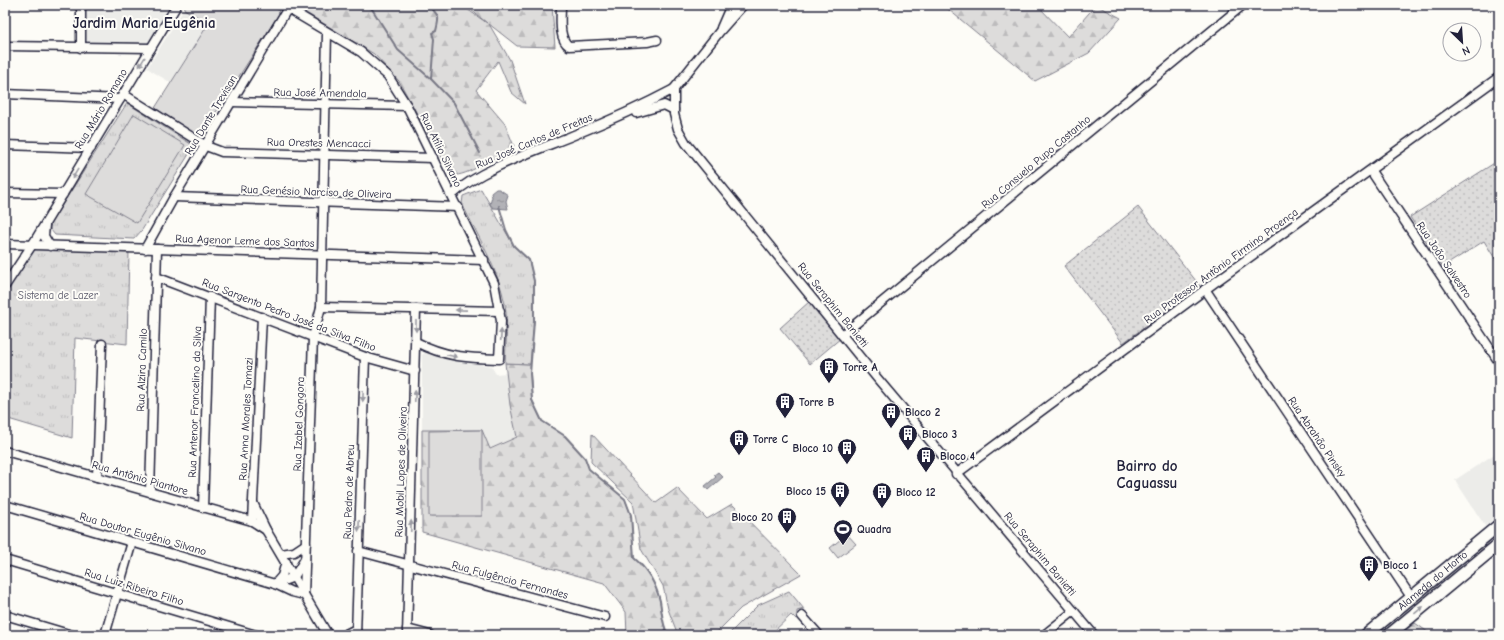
<svg xmlns="http://www.w3.org/2000/svg" width="1504" height="640" font-family="'Comic Neue',sans-serif">
  <defs>
    <pattern id="grass-dots" width="8" height="8" patternUnits="userSpaceOnUse"><rect width="8" height="8" fill="#dddcdb"/><path d="M2 2h.1M6 6h.1" fill="none" stroke="#bdbcbd" stroke-width="1.8" stroke-linecap="round"/></pattern>
    <pattern id="forest-firs" width="22" height="20" patternUnits="userSpaceOnUse"><rect width="22" height="20" fill="#dddcdb"/><path d="M5 1l3.5 6h-7zM16 11l3.5 6h-7z" fill="#bdbcbd"/></pattern>
    <pattern id="park-tufts" width="24" height="20" patternUnits="userSpaceOnUse"><rect width="24" height="20" fill="#dddcdb"/><path d="M3 7l-1-3M5 7V3M7 7l1-3M15 17l-1-3M17 17v-4M19 17l1-3" fill="none" stroke="#bdbcbd"/></pattern>
    <pattern id="water-ripples" width="26" height="14" patternUnits="userSpaceOnUse"><rect width="26" height="14" fill="#b2b2b7"/><path d="M2 4q2-2 4 0t4 0M15 11q2-2 4 0t4 0" fill="none" stroke="#909096"/></pattern>
  </defs>
  <rect width="100%" height="100%" fill="#fdfcf7"/>
  <filter id="ink" filterUnits="userSpaceOnUse"><feTurbulence type="fractalNoise" baseFrequency=".025" numOctaves="2"/><feDisplacementMap in="SourceGraphic" scale="8" xChannelSelector="R" yChannelSelector="G"/><feConvolveMatrix kernelMatrix="1 2 1 2 8 2 1 2 1" color-interpolation-filters="sRGB"/></filter>
  <g filter="url(#ink)">
    <!-- built -->
    <g fill="#ecece9">
      <path d="M86 5H170L150 42 146 45 88 43 85 37Z"/>
      <path d="M184 9 206 22 207 26 171 83 147 68Z"/>
      <path d="M426 352 444 359 491 366 496 374 507 373 510 405 517 437 490 449 422 430V355Z"/>
      <path d="M1499 451V515L1485 526 1455 480Z"/>
    </g>
    <!-- grass -->
    <g fill="url(#grass-dots)" stroke="#807f8b">
      <path d="M1499 160V265L1484 241 1443 267 1410 217Z"/>
      <path d="M1138 207 1200 286 1123 343 1064 266Z"/>
      <path d="M810 301 841 338 810 364 780 328Z"/>
    </g>
    <!-- forest -->
    <g fill="url(#forest-firs)" stroke="#807f8b">
      <path d="M293 5H461L487 23 465 5H552L555 47 517 46 489 24 510 60 525 104 511 92 498 61 476 90 505 124 514 146C502 153 469 175 456 175 452 175 451 173 448 170L399 81 374 54Z"/>
      <path d="M943 5H1037L1068 37 1096 5 1121 18 1089 53 1035 81Z"/>
      <path d="M505 363 530 364 532 400 542 421 565 436 585 458 589 469 625 499 631 515 634 558C647 569 656 584 660 601 662 613 662 624 668 635H627L626 612 604 583 422 532V430H482L490 449 517 437 510 405Z"/>
      <path d="M592 434 656 503 677 488 707 519 732 504 801 574 741 608 714 635H678L668 609 663 586 641 549 633 502 591 462Z"/>
      <path d="M1415 623 1432 635H1400Z"/>
    </g>
    <!-- park -->
    <g fill="url(#park-tufts)" stroke="#807f8b">
      <path d="M127 103 194 146 142 230 134 239 55 235 50 229V224Z"/>
      <path d="M481 189 514 246 529 260 534 281V321L530 364 505 363C506 344 508 323 505 304 498 269 478 236 462 204L463 196Z"/>
      <path d="M37 249 129 251 127 344 75 338 72 438 5 418V294L29 254 33 250Z"/>
      <path d="M789 591 804 609 797 611V617L795 619 791 615 772 633 773 635H728L758 605Z"/>
    </g>
    <!-- garden -->
    <g fill="#dddcdb" stroke="#807f8b">
      <path d="M186 5H273L278 9 279 14 200 137 155 108 207 26 206 22 184 9Z"/>
      <path d="M134 114 185 145 137 223 86 194Z"/>
      <path d="M482 430V516H429V431Z"/>
      <path d="M847 534 856 544 838 558 830 548Z"/>
    </g>
    <!-- water -->
    <g fill="url(#water-ripples)" stroke="#787885">
      <path d="M496 189H499L508 195 506 201 508 209 493 208 490 204 492 197 491 193Z"/>
      <path d="M718 472 723 477 708 490 705 486 716 477 714 475Z"/>
    </g>
    <g fill="none" stroke-linecap="round" stroke-linejoin="round">
      <!-- stream -->
      <g stroke="#787885" stroke-width="2">
        <path d="M366 5 372 9 398 50 431 79 454 103 480 153"/>
        <path d="M429 5C439 17 440 15 436 31L432 33 434 39 431 79"/>
        <path d="M499 206 506 230 514 246 529 260 534 281V321L530 374 532 400 542 421 565 436 585 458 589 469 625 499 631 515 634 558C647 569 656 584 660 601 662 613 662 624 668 635"/>
      </g>
      <defs>
        <g id="minor">
          <path d="M282 5 361 52 388 76 407 106 494 283 501 321 499 359C467 358 445 357 416 342"/>
          <path d="M561 5C561 17 558 39 569 46L647 42 657 40"/>
          <path d="M743 5 720 31 674 89V114L678 129 686 143 877 378 1094 635"/>
          <path d="M721 28 731 5"/>
          <path d="M5 46 151 48"/>
          <path d="M81 48V5"/>
          <path d="M5 94 120 99"/>
          <path d="M123 94 206 146 222 152 433 158"/>
          <path d="M232 102 407 106"/>
          <path d="M636 113 664 105 674 110"/>
          <path d="M5 145 91 148"/>
          <path d="M1371 171 1499 362"/>
          <path d="M5 193 63 194"/>
          <path d="M452 195C480 169 538 150 574 135 609 121 642 106 674 89"/>
          <path d="M174 197 458 207"/>
          <path d="M45 225 44 236 50 246"/>
          <path d="M5 244 484 260"/>
          <path d="M145 249 174 197 288 8"/>
          <path d="M156 277 365 357 415 371"/>
          <path d="M5 286 34 242 177 5"/>
          <path d="M1205 289 1411 597"/>
          <path d="M321 307 500 311"/>
          <path d="M842 335 1243 5"/>
          <path d="M5 451 252 521 266 530 328 635"/>
          <path d="M956 474 1214 283 1499 77"/>
          <path d="M97 477 102 344"/>
          <path d="M150 492 157 249"/>
          <path d="M253 503 266 530"/>
          <path d="M5 505 275 584 292 592 304 595 313 337 321 307 327 33"/>
          <path d="M203 508 210 297"/>
          <path d="M252 521 262 317"/>
          <path d="M358 551 605 617"/>
          <path d="M281 554 294 552 306 544"/>
          <path d="M5 560 256 635"/>
          <path d="M275 584 294 577 305 559"/>
          <path d="M275 584 282 576 286 562"/>
          <path d="M5 615 72 635"/>
          <path d="M802 616 819 635"/>
          <path d="M407 629 430 635"/>
          <path d="M105 635 132 542"/>
          <path d="M344 635 356 629"/>
          <path d="M356 635 365 357"/>
          <path d="M407 635 416 309"/>
          <path d="M1044 635 1074 611"/>
        </g>
        <g id="secondary">
          <path id="s1" d="M1366 635 1499 525"/>
          <path d="M1389 635 1499 544"/>
        </g>
      </defs>
      <!-- minor casing -->
      <use href="#minor" stroke="#22223b" stroke-width="11"/>
      <!-- secondary casing -->
      <use href="#secondary" stroke="#22223b" stroke-width="14"/>
      <!-- minor -->
      <use href="#minor" stroke="#fdfcf7" stroke-width="8"/>
      <!-- secondary -->
      <use href="#secondary" stroke="#fdfcf7" stroke-width="11"/>
    </g>
    <!-- one-way arrows -->
    <defs><path id="oneway-solid" d="M-6-.8H1V-3.2L6.5 0L1 3.2V.8H-6Z"/></defs>
    <g fill="#9a9aa2">
      <use href="#oneway-solid" transform="translate(142 62) rotate(121)"/>
      <use href="#oneway-solid" transform="translate(75 174) rotate(121)"/>
      <use href="#oneway-solid" transform="translate(461 310) rotate(-179)"/>
      <use href="#oneway-solid" transform="translate(416 326) rotate(90)"/>
      <use href="#oneway-solid" transform="translate(501 335) rotate(-87)"/>
      <use href="#oneway-solid" transform="translate(452 356) rotate(12)"/>
      <use href="#oneway-solid" transform="translate(363 396) rotate(92)"/>
      <use href="#oneway-solid" transform="translate(415 396) rotate(-88)"/>
      <use href="#oneway-solid" transform="translate(359 526) rotate(92)"/>
      <use href="#oneway-solid" transform="translate(411 526) rotate(-88)"/>
      <use href="#oneway-solid" transform="translate(1419 610) rotate(-39)"/>
    </g>
  </g>
  <!-- icons -->
  <defs>
    <symbol id="building-pin" viewBox="-11 -11 22 30"><path d="M0 17L-7.5 6A9.5 9.5 0 1 1 7.5 6Z" fill="#22223b" stroke="#fdfcf7"/><path d="M-4-6H4V6H1V3H-1V6H-4ZM-2.5-4.3h1.7v1.8h-1.7ZM.8-4.3h1.7v1.8H.8ZM-2.5-1h1.7V.8h-1.7ZM.8-1h1.7V.8H.8Z" fill="#fff"/></symbol>
    <symbol id="stadium-pin" viewBox="-11 -11 22 30"><path d="M0 17L-7.5 6A9.5 9.5 0 1 1 7.5 6Z" fill="#22223b" stroke="#fdfcf7"/><path d="M0-5a6.5 5 0 1 0 0 10a6.5 5 0 1 0 0-10ZM-3.5-1.8h7v3.6h-7Z" fill="#fff"/></symbol>
  </defs>
  <g fill-rule="evenodd">
    <use href="#building-pin" x="818" y="356" width="22" height="30"/>
    <use href="#building-pin" x="774" y="391" width="22" height="30"/>
    <use href="#building-pin" x="880" y="401" width="22" height="30"/>
    <use href="#building-pin" x="897" y="423" width="22" height="30"/>
    <use href="#building-pin" x="728" y="428" width="22" height="30"/>
    <use href="#building-pin" x="836" y="437" width="22" height="30"/>
    <use href="#building-pin" x="915" y="445" width="22" height="30"/>
    <use href="#building-pin" x="829" y="480" width="22" height="30"/>
    <use href="#building-pin" x="871" y="481" width="22" height="30"/>
    <use href="#building-pin" x="776" y="506" width="22" height="30"/>
    <use href="#stadium-pin" x="832" y="518" width="22" height="30"/>
    <use href="#building-pin" x="1358" y="554" width="22" height="30"/>
  </g>
  <g text-anchor="middle" dominant-baseline="central" stroke-width="4" stroke-linejoin="round" paint-order="stroke">
    <!-- street labels -->
    <g font-size="11" fill="#22223b" stroke="#fdfcf7">
      <text transform="translate(320 93) rotate(1)">Rua José Amendola</text>
      <text transform="translate(101 109) rotate(-59)">Rua Mário Romano</text>
      <text transform="translate(211 115) rotate(-59)">Rua Dante Trevisan</text>
      <text transform="translate(534 141) rotate(-23)">Rua José Carlos de Freitas</text>
      <text transform="translate(319 143) rotate(1)">Rua Orestes Mencacci</text>
      <text transform="translate(441 150) rotate(64)">Rua Atílio Silvano</text>
      <text transform="translate(1036 162) rotate(-40)">Rua Consuelo Pupo Castanho</text>
      <text transform="translate(316 192) rotate(2)">Rua Genésio Narciso de Oliveira</text>
      <text transform="translate(245 241) rotate(2)">Rua Agenor Leme dos Santos</text>
      <text transform="translate(1444 260) rotate(56)">Rua João Salvestro</text>
      <text transform="translate(1221 266) rotate(-36)">Rua Professor Antônio Firmino Proença</text>
      <text transform="translate(833 305) rotate(51)">Rua Seraphim Banietti</text>
      <text transform="translate(289 315) rotate(21)">Rua Sargento Pedro José da Silva Filho</text>
      <text transform="translate(142 370) rotate(-88)">Rua Alzira Camilo</text>
      <text transform="translate(195 402) rotate(-88)">Rua Antenor Francelino da Silva</text>
      <text transform="translate(246 419) rotate(-87)">Rua Anna Morales Tomazi</text>
      <text transform="translate(299 424) rotate(-88)">Rua Izabel Gongora</text>
      <text transform="translate(1317 437) rotate(56)">Rua Abrahão Pinsky</text>
      <text transform="translate(401 472) rotate(-88)">Rua Mobil Lopes de Oliveira</text>
      <text transform="translate(140 478) rotate(16)">Rua Antônio Piantore</text>
      <text transform="translate(349 492) rotate(-88)">Rua Pedro de Abreu</text>
      <text transform="translate(143 534) rotate(16)">Rua Doutor Eugênio Silvano</text>
      <text transform="translate(1040 554) rotate(50)">Rua Seraphim Banietti</text>
      <text transform="translate(510 580) rotate(15)">Rua Fulgêncio Fernandes</text>
      <text stroke="none"><textPath href="#s1" startOffset="86">Alameda do Horto</textPath></text>
      <text transform="translate(134 587) rotate(17)">Rua Luiz Ribeiro Filho</text>
    </g>
    <!-- park labels -->
    <g font-size="11" fill="#5a5a6b" stroke="#fdfcf7">
      <text x="58" y="295">Sistema de Lazer</text>
    </g>
    <!-- poi labels -->
    <g font-size="11" font-weight="bold" fill="#22223b" stroke="#fdfcf7" text-anchor="start">
      <text x="843" y="367">Torre A</text>
      <text x="799" y="402">Torre B</text>
      <text x="905" y="412">Bloco 2</text>
      <text x="922" y="434">Bloco 3</text>
      <text x="753" y="439">Torre C</text>
      <text x="833" y="448" text-anchor="end">Bloco 10</text>
      <text x="940" y="456">Bloco 4</text>
      <text x="826" y="491" text-anchor="end">Bloco 15</text>
      <text x="896" y="492">Bloco 12</text>
      <text x="773" y="517" text-anchor="end">Bloco 20</text>
      <text x="857" y="529">Quadra</text>
      <text x="1383" y="565">Bloco 1</text>
    </g>
    <!-- district labels -->
    <g font-size="15" font-weight="bold" fill="#22223b" stroke="#fdfcf7">
      <text x="144" y="23">Jardim Maria Eugênia</text>
      <text x="1147" y="466">Bairro do<tspan x="1147" dy="17">Caguassu</tspan></text>
    </g>
  </g>
  <!-- margin -->
  <rect width="1504" height="640" fill="none" stroke="#fdfcf7" stroke-width="20"/>
  <rect x="10" y="10" width="1484" height="620" fill="none" stroke="#22223b" stroke-width="1.5" filter="url(#ink)"/>
  <!-- north arrow -->
  <g transform="translate(1462 42) rotate(155)"><circle r="19" fill="#fdfcf7" stroke="#a5a5ac"/>
  <path d="M0-3L7 15L0 10L-7 15Z" fill="#22223b"/>
  <text y="-6" font-size="11" font-weight="bold" text-anchor="middle" fill="#22223b">N</text>
  </g>
</svg>
